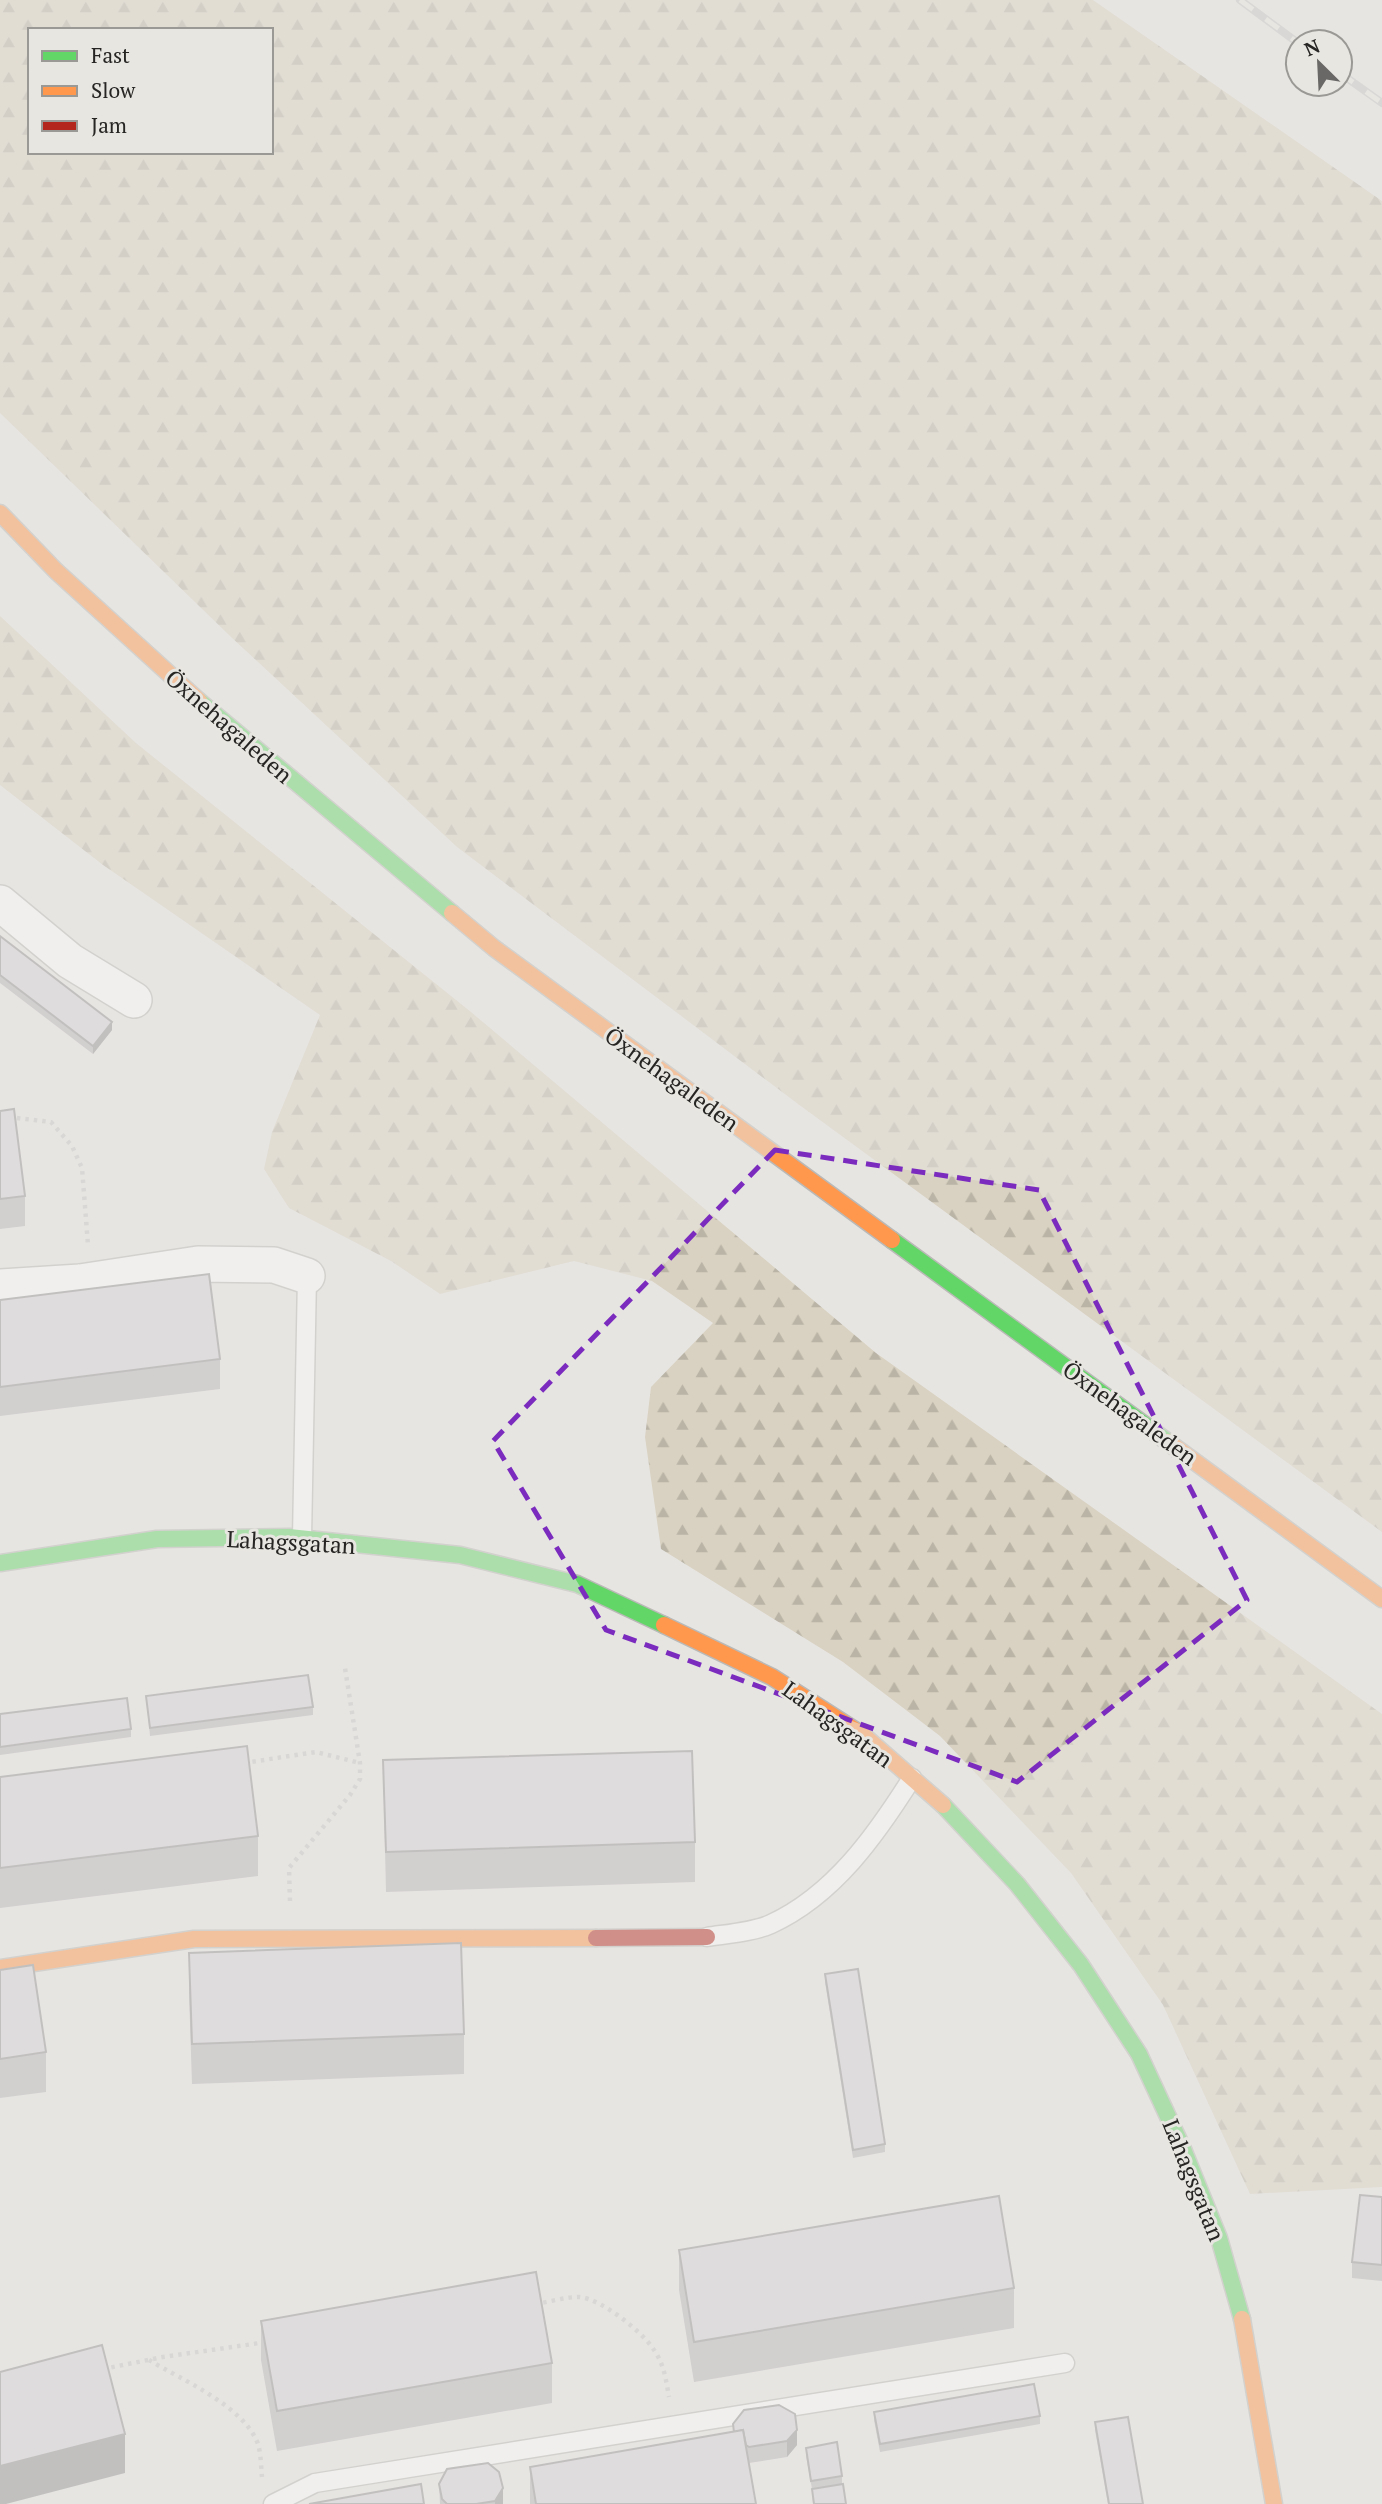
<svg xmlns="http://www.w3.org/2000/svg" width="1382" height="2504" font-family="'PT Serif',serif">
  <defs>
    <pattern id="forest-firs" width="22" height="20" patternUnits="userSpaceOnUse" patternTransform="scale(1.75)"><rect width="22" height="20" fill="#d9d2c2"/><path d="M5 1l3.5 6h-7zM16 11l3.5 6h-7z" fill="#bab4a6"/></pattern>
  </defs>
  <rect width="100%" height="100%" fill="#e7e5e2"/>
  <!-- forest -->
  <g fill="url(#forest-firs)" fill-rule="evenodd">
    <path d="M0 0H1093L1382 201V1532L798 1104 457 847 231 637 0 413ZM30 30H271V152H30Z"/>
    <path d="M0 616 136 743 471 1012 876 1353 1382 1714V2187L1250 2194 1163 2005 1071 1873 940 1736 843 1662 661 1549 645 1437 651 1387 713 1323 652 1281 574 1261 440 1294 391 1261 289 1208 264 1169 272 1132 320 1015 103 865 0 785Z"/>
  </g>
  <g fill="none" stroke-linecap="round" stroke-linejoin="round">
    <defs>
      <g id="lane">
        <path d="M302 1538 307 1276"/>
        <path d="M707 1937C726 1934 754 1932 771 1924 834 1895 876 1835 912 1778"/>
        <path d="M273 2504 315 2483 1065 2363"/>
      </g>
      <g id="street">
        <path d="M0 903 70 961 134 1000"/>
        <path d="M0 1287 80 1282 198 1264 274 1265 307 1276"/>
      </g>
      <g id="fast">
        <path d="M199 701 452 913"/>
        <path d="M892 1240 1168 1442"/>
        <path d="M0 1563 157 1539 289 1537 460 1555 577 1584 664 1625"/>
        <path d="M943 1805 1017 1884 1081 1965 1139 2054 1183 2149 1219 2238 1242 2319"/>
      </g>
      <g id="slow">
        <path d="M0 513 56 571 199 701"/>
        <path d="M452 913 494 948 892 1240"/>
        <path d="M1168 1442 1382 1599"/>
        <path d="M664 1625 772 1677 864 1736 943 1805"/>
        <path d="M0 1968 194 1939 596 1938"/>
        <path d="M1242 2319 1274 2504"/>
      </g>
      <path id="jam" d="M596 1938 707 1937"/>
    </defs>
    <!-- lane casing -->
    <use href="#lane" stroke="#bab9b7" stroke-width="21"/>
    <!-- street casing -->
    <use href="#street" stroke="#bab9b7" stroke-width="38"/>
    <!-- fast casing -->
    <use href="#fast" stroke="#bab9b7" stroke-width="19"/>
    <!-- slow casing -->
    <use href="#slow" stroke="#bab9b7" stroke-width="19"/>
    <!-- jam casing -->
    <use href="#jam" stroke="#bab9b7" stroke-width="19"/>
    <!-- path -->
    <g stroke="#c7c6c6" stroke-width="4.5" stroke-dasharray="3.5 5" stroke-linecap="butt">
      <path d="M0 1116 51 1122 72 1146 82 1168 88 1245"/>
      <path d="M244 1763 316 1752 360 1763"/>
      <path d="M290 1901 289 1868 350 1795 360 1779V1763L345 1668"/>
      <path d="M535 2304C549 2302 565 2297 579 2297 600 2298 643 2332 654 2350 664 2364 666 2380 669 2397"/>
      <path d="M149 2360C182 2380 244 2406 258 2444 261 2454 261 2467 262 2477"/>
      <path d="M103 2369 163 2357 267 2342"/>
    </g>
    <!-- lane -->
    <use href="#lane" stroke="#fbfbfb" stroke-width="18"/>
    <!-- street -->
    <use href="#street" stroke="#fbfbfb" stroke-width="35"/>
    <!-- fast -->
    <use href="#fast" stroke="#63d668" stroke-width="16"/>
    <!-- slow -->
    <use href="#slow" stroke="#ff974d" stroke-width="16"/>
    <!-- jam -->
    <use href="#jam" stroke="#b3261e" stroke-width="16"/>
    <defs>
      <g id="rail">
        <path d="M1240 0 1298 43"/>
        <path d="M1340 73 1382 103"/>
      </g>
    </defs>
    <!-- rail casing -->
    <use href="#rail" stroke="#c7c6c6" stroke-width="8"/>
    <!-- rail -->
    <use href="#rail" stroke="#e8e6e1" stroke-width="5" stroke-dasharray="16" stroke-linecap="butt"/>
  </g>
  <!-- wall -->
  <g fill="#b8b3b9">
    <path d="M0 936 112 1030 93 1054 0 983Z"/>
    <path d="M0 1111 25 1196V1226L0 1229Z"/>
    <path d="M0 1300 220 1359V1389L0 1416Z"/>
    <path d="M146 1696 313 1707V1715L150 1736Z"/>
    <path d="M0 1714 131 1729V1737L0 1755Z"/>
    <path d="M383 1760 695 1842V1882L386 1892Z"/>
    <path d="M0 1777 258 1836V1876L0 1908Z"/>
    <path d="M189 1953 464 2034V2074L192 2084 189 1993Z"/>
    <path d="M0 1970 46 2052V2092L0 2098Z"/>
    <path d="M825 1974 885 2144V2152L853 2158 825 1982Z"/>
    <path d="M1382 2197V2281L1352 2278V2262Z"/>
    <path d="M679 2250 1014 2288V2328L694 2382 679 2290Z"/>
    <path d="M261 2321 552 2363V2403L277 2451 261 2360Z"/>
    <path d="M744 2410 797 2445 787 2457 749 2463 756 2504H530V2467L733 2432V2424Z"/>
    <path d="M874 2412 1040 2416V2424L880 2452 874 2420Z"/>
    <path d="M1095 2422 1143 2504H1108L1095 2430Z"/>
    <path d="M806 2448 842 2476V2484L820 2488 846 2504H813L812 2489 806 2456Z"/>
    <path d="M439 2484 503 2504H440Z"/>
  </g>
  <!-- shaded-wall -->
  <g fill="#969296">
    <path d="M112 1022V1030L93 1054V1046Z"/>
    <path d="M797 2430V2445L787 2457V2441Z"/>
    <path d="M125 2434V2473L6 2504H0V2466Z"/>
    <path d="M503 2488V2504H495V2501Z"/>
  </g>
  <!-- building -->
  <g fill="#d6d0d7" stroke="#969296" stroke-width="2">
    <path d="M0 936 112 1022 93 1046 0 975Z"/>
    <path d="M14 1109 25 1196 0 1199V1111Z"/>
    <path d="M209 1274 220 1359 0 1387V1300Z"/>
    <path d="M308 1675 313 1707 150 1728 146 1696Z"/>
    <path d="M127 1698 131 1729 0 1747V1714Z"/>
    <path d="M247 1746 258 1836 0 1868V1777Z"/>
    <path d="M692 1751 695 1842 386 1852 383 1760Z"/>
    <path d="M461 1943 464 2034 192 2044 189 1953Z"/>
    <path d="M33 1965 46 2052 0 2059V1970Z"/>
    <path d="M858 1969 885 2144 853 2150 825 1974Z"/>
    <path d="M1360 2195 1382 2197V2265L1352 2262Z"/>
    <path d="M999 2196 1014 2288 694 2342 679 2250Z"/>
    <path d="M536 2272 552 2363 277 2411 261 2321Z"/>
    <path d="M102 2345 125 2434 0 2466V2372Z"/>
    <path d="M1034 2384 1040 2416 880 2444 874 2412Z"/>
    <path d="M779 2405 795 2414 797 2430 787 2441 749 2447 746 2445 743 2430 734 2432 733 2424 744 2410Z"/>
    <path d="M1128 2417 1143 2504H1109L1095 2422Z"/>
    <path d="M743 2430 756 2504H536L530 2467Z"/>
    <path d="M837 2442 842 2476 811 2481 806 2448Z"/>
    <path d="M488 2463 499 2472 503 2488 495 2501 476 2504H447L442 2499 439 2484 447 2469Z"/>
    <path d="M421 2484 424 2504H309Z"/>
    <path d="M843 2484 846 2504H814L812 2489Z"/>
  </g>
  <!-- marked area -->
  <path d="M0 0H1382V2504H0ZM775 1150 1039 1190 1247 1600 1017 1782 606 1630 493 1441Z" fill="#e7e5e2" fill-opacity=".55" fill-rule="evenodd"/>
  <path fill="none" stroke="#7b2cbf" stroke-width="5" stroke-dasharray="14 9" stroke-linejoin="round" d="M775 1150 1039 1190 1247 1600 1017 1782 606 1630 493 1441Z"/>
  <g text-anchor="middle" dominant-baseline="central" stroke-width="6" stroke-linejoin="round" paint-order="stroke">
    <!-- street labels -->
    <g font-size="23" fill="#262523" stroke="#e8e6e1">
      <text transform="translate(229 726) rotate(41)">Öxnehagaleden</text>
      <text transform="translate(672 1079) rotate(36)">Öxnehagaleden</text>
      <text transform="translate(1130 1413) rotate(36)">Öxnehagaleden</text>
      <text transform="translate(291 1542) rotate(3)">Lahagsgatan</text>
      <text transform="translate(838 1724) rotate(36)">Lahagsgatan</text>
      <text transform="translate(1194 2180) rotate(68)">Lahagsgatan</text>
    </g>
  </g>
  <!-- legend -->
  <rect x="28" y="28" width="245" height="126" fill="#e8e6e1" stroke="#9a9995" stroke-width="2"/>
  <rect x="42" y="51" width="35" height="10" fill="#63d668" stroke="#9a9995" stroke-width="2"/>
  <text x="91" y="63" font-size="21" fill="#262523">Fast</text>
  <rect x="42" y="86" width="35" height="10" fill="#ff974d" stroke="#9a9995" stroke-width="2"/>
  <text x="91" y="98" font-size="21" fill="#262523">Slow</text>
  <rect x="42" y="121" width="35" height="10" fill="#b3261e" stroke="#9a9995" stroke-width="2"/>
  <text x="91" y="133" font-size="21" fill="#262523">Jam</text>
  <!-- north arrow -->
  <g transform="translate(1319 63) rotate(336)"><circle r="33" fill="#e8e6e1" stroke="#9a9995" stroke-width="2"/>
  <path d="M0-5L12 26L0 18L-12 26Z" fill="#6a6866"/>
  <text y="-10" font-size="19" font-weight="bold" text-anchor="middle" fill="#262523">N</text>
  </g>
</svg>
